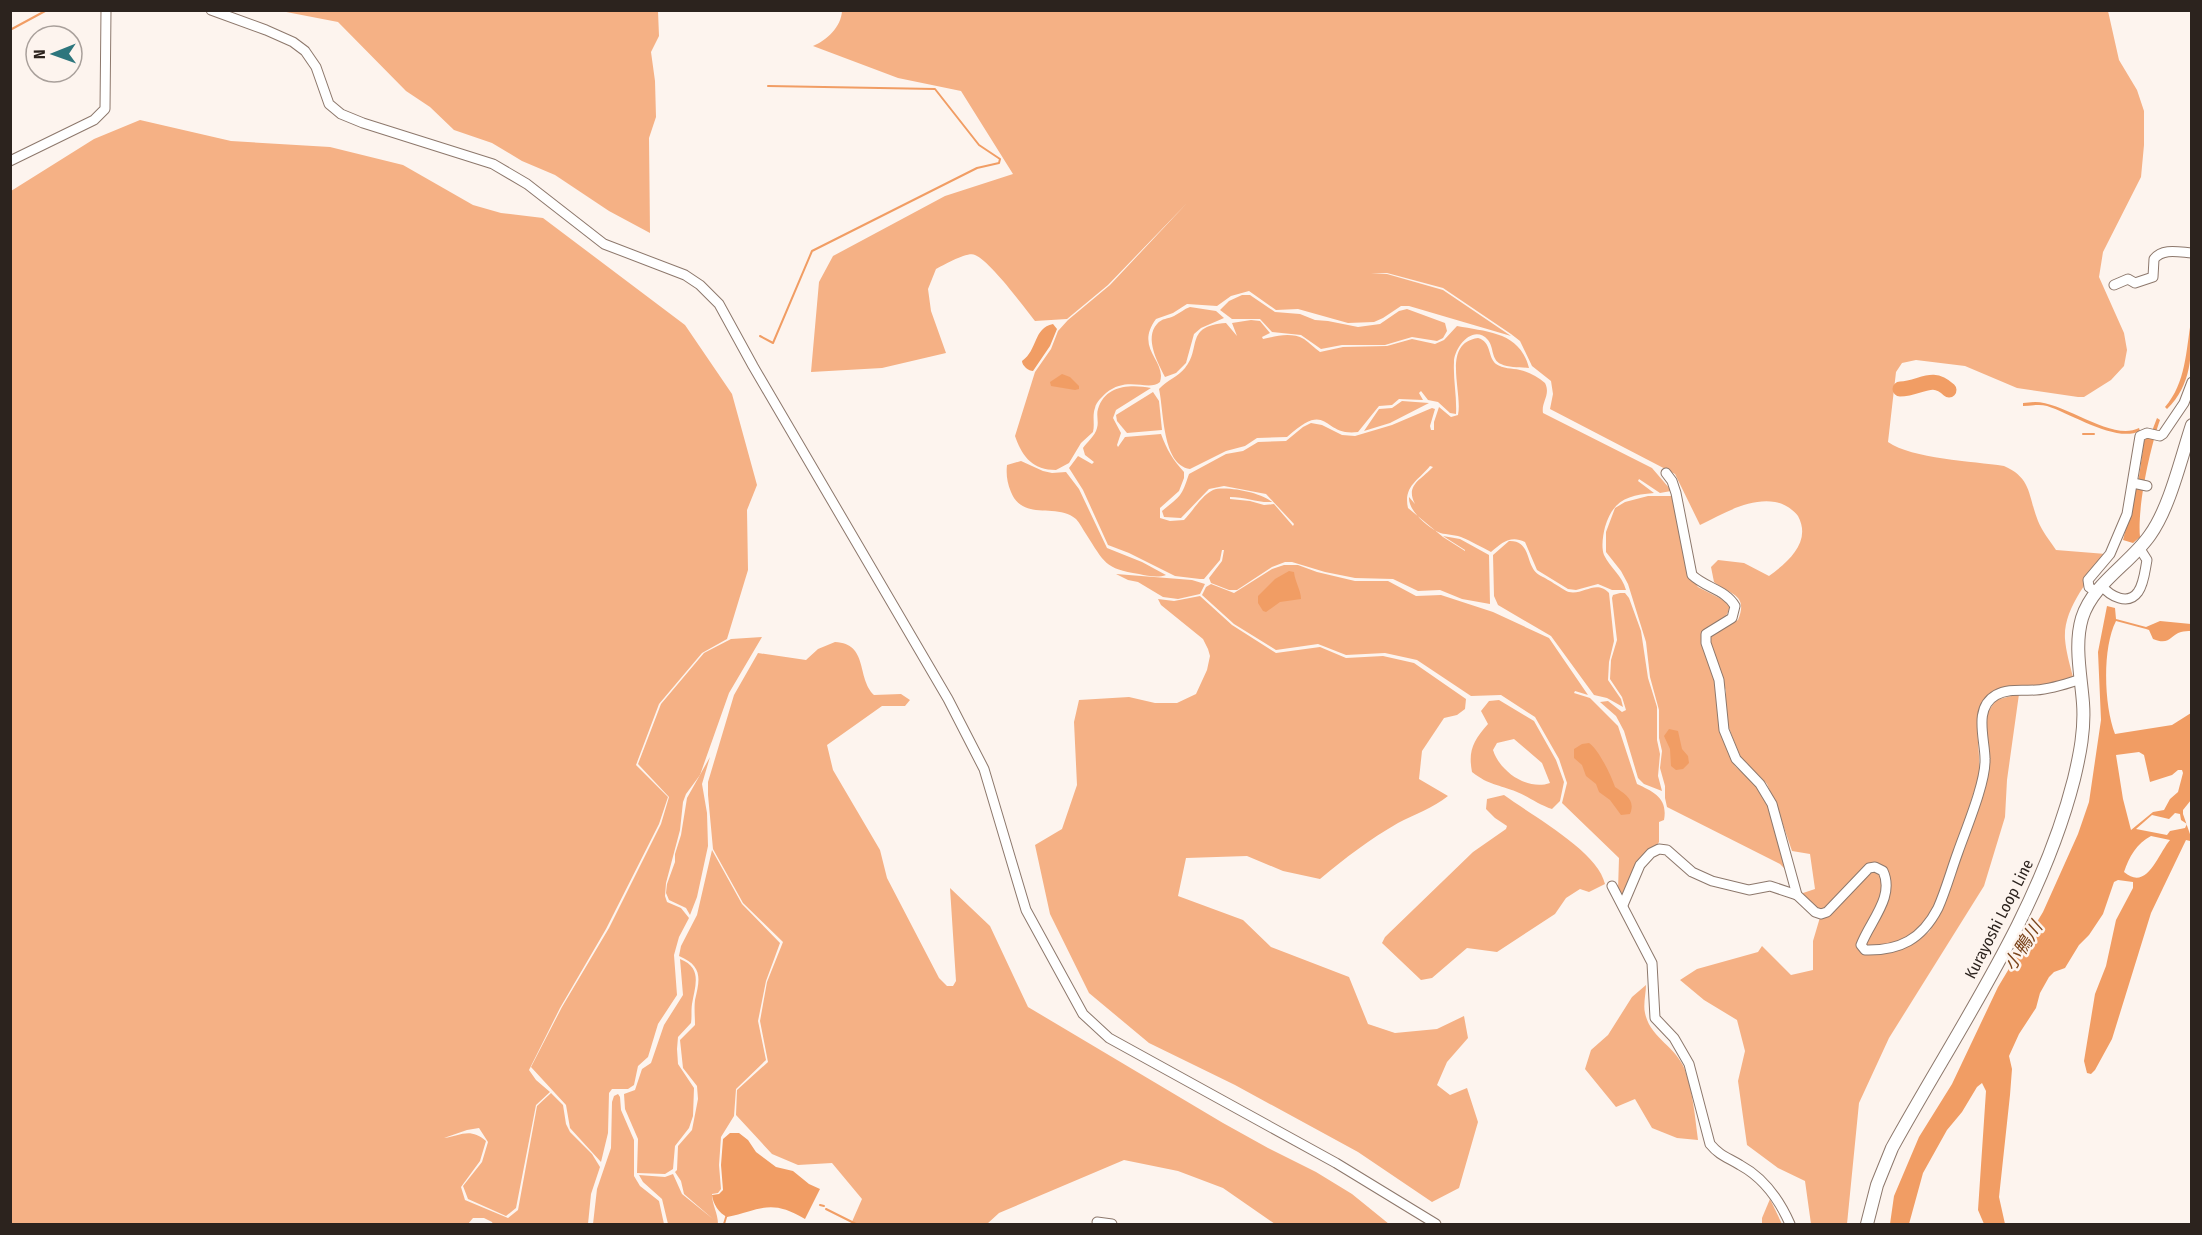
<svg xmlns="http://www.w3.org/2000/svg" width="2202" height="1235" font-family="'Fira Sans Condensed','Noto Sans JP',sans-serif">
  <rect width="100%" height="100%" fill="#fdf4ee"/>
  <!-- green -->
  <g fill="#f5b185" fill-rule="evenodd">
    <path d="M281 11H658L659 36 651 52 655 81 656 117 649 138 650 233 609 211 555 175 522 161 492 143 454 130 430 107 406 91 338 22Z"/>
    <path d="M842 11H2108L2119 60 2137 90 2144 111V145L2141 177 2103 252 2099 277 2124 333 2127 350 2124 366 2111 380 2084 397H2078L2017 388 1965 366 1916 360 1902 363 1896 372 1888 442C1912 459 1973 461 2004 466 2032 478 2028 496 2038 521 2042 531 2050 541 2056 550L2106 554C2090 579 2063 608 2065 639 2066 652 2070 665 2073 677 2046 701 1989 664 1979 715 1975 735 1981 756 1979 776L1953 857 1935 906 1911 944 1929 932 1945 903 1978 810 1988 775 1985 726 1987 713 1996 700 2019 694 2007 780 2005 817 1984 886 1889 1038 1859 1103 1847 1224H1811L1805 1181 1778 1168 1747 1145 1738 1081 1745 1051 1737 1020 1704 1000 1680 980 1697 969 1758 952 1762 946 1791 975 1813 970V941L1821 914 1797 895 1815 889 1810 854 1792 851 1778 810 1767 784 1741 758 1732 736 1725 717 1726 691 1709 640 1712 633 1738 620C1749 593 1729 595 1714 582L1711 567 1718 560 1744 563 1769 576C1788 562 1812 542 1798 516 1794 510 1783 503 1775 502 1748 498 1723 514 1700 525L1675 474 1550 409 1553 394 1551 381 1532 366 1520 341 1511 334 1443 288 1387 273 1371 274H1387L1443 290 1511 336 1409 306H1401L1383 318 1374 322 1348 323 1298 309 1276 310 1249 291 1231 296 1217 306 1187 304 1173 313 1156 319C1134 349 1167 360 1160 382 1148 392 1128 375 1106 393 1102 397 1096 402 1095 408 1092 416 1095 424 1093 432L1081 443 1069 463 1056 470C1032 470 1022 456 1015 436L1035 372 1051 349 1058 331 1068 320 1110 285 1188 202 1108 285 1067 319 1035 321C1024 307 990 261 975 255 968 251 944 265 936 269L928 289 931 311 946 353 882 368 811 372 819 282 833 256 945 196 1013 174 961 91 898 78 813 46C827 40 841 27 842 11Z"/>
    <path d="M140 120 231 141 330 147 403 165 473 205 501 213 543 218 685 325 732 394 757 485 747 510 748 570 727 639 702 653 659 704 636 765 668 797 659 824 606 929 560 1008 529 1070 536 1080 550 1092 536 1105 516 1208 506 1216 468 1199 463 1186 482 1162 488 1142 479 1128 467 1130 444 1138C460 1136 470 1127 486 1141L480 1161 461 1187 465 1200 508 1218 518 1210 537 1106 551 1093 563 1105 566 1124 570 1132 592 1154 600 1167 591 1194 588 1224H493L492 1222 484 1218H473L468 1224H11V191L94 139Z"/>
    <path d="M1242 295H1250L1275 312 1300 314 1315 320 1328 321 1358 327 1380 324 1399 311 1407 309 1445 323 1447 331 1443 338 1437 341 1412 337 1385 345H1342L1321 349 1301 335 1272 332 1260 319H1232L1220 310 1229 301Z"/>
    <path d="M1190 307 1216 311 1224 318 1201 328 1194 334 1186 363 1176 373 1165 377C1158 363 1144 338 1157 324 1162 318 1168 319 1174 316 1180 313 1184 309 1190 307Z"/>
    <path d="M1251 320 1260 321 1270 333 1262 337 1263 339C1276 336 1291 332 1304 339 1310 343 1314 348 1320 352L1343 347 1387 346 1412 339 1435 344 1444 340 1457 326C1488 332 1520 332 1529 368 1520 367 1509 368 1501 364 1491 360 1494 347 1488 340 1473 323 1454 348 1454 362 1453 379 1457 397 1456 414L1450 413 1438 402 1428 400 1421 391 1419 393 1423 400 1399 399 1392 405 1379 406 1358 432C1321 437 1330 398 1287 437L1257 438 1245 446 1226 451 1190 469C1162 465 1164 411 1159 389 1167 380 1178 377 1185 368 1202 348 1184 326 1226 323L1237 336 1232 323Z"/>
    <path d="M1478 338C1492 342 1487 356 1496 364 1503 369 1512 368 1520 370 1529 372 1538 377 1545 383 1551 395 1541 402 1543 413L1652 468 1670 489 1671 491 1660 493 1639 479 1638 481 1654 493C1628 495 1613 500 1605 527 1603 535 1601 547 1604 555 1610 568 1622 575 1626 590H1612L1598 584 1576 590 1568 589 1537 570 1525 542C1510 535 1502 543 1491 552 1481 547 1471 541 1461 537 1453 534 1444 535 1438 532 1425 525 1408 510 1409 497L1415 504C1405 485 1421 480 1433 467L1430 466C1419 480 1403 486 1408 508L1443 537 1465 551V550L1443 536 1460 539 1489 555 1490 604 1462 599 1440 590 1418 591 1393 579 1355 578 1325 572 1292 562H1285L1272 567 1237 590H1229L1211 583 1209 578 1222 561 1224 550H1222L1220 560 1204 579H1200L1175 576 1129 553 1108 545 1083 490 1069 468 1078 456 1092 464 1094 462 1085 455 1083 448C1087 442 1095 436 1097 428 1099 422 1096 415 1098 409 1105 385 1131 384 1151 388L1116 410 1113 418 1121 433 1117 445 1118 447 1125 437 1161 434C1167 450 1173 460 1184 472V478L1179 491 1160 508V518L1170 521 1184 520C1193 511 1201 496 1213 490 1225 485 1263 493 1272 502 1258 503 1245 497 1230 497V499L1250 501 1264 505 1274 504 1293 526 1294 524 1266 494 1224 486 1209 489 1181 518 1164 517 1162 511C1181 495 1181 498 1189 474L1226 454 1243 451 1258 442 1286 441 1303 427 1311 423 1322 425 1342 435 1355 436 1392 425 1432 408 1435 409 1430 426 1431 430H1434V422L1439 407 1451 417 1458 415C1463 392 1441 343 1478 338Z"/>
    <path d="M1153 392 1159 401 1162 430 1127 433 1117 421 1116 415Z"/>
    <path d="M1402 401 1429 403 1390 423 1364 431 1379 409 1392 408Z"/>
    <path d="M1021 461 1043 471 1052 473 1066 472 1079 489 1107 548 1142 562 1166 575C1158 578 1148 576 1139 574 1105 569 1104 562 1086 534 1083 530 1080 523 1076 519 1056 502 1023 522 1011 492 1007 483 1006 474 1007 465Z"/>
    <path d="M1648 496H1673L1691 577 1698 587 1729 603C1731 618 1717 623 1706 630L1716 683 1718 718 1721 731 1735 766 1755 784 1768 805 1774 822 1786 870 1780 864 1667 807 1665 798V786L1660 768 1662 751 1659 738V710L1650 677 1646 642 1628 584 1621 571 1606 552V532L1615 508 1625 502Z"/>
    <path d="M1509 541C1533 540 1524 568 1541 576 1548 579 1565 591 1569 592 1584 595 1596 579 1609 593L1614 641 1609 662 1608 680 1621 699 1623 707 1607 698 1594 695 1551 636 1498 605 1494 596 1493 555Z"/>
    <path d="M1284 565H1298L1317 572 1355 581H1388L1416 596 1441 595 1493 612 1549 638 1588 695 1575 691 1574 693 1590 698 1618 726 1637 784C1654 792 1668 798 1664 820L1659 822V842L1625 894H1620L1618 890 1619 858 1562 803 1567 783 1559 759 1535 717 1501 695 1471 696 1417 660 1385 653 1346 655 1318 644 1276 650 1234 624 1202 595 1206 587 1211 584 1234 593 1272 569Z"/>
    <path d="M1116 574 1192 580 1205 584 1200 594 1178 599 1163 597 1138 582 1128 580Z"/>
    <path d="M1620 593H1625L1629 598 1641 631 1648 678 1657 707V740L1660 754 1658 776 1662 791 1644 784 1638 778 1624 731 1616 716 1600 702 1608 701 1622 712 1626 710 1622 697 1610 679 1611 660 1617 640 1612 598 1613 595Z"/>
    <path d="M1200 596 1232 625 1276 653 1320 647 1346 658 1383 656 1414 663 1466 699 1465 709 1457 715 1444 718 1422 751 1419 779 1448 796C1433 808 1415 814 1398 823 1370 839 1345 858 1320 879L1283 871 1247 856 1186 858 1178 896 1243 920 1271 947 1349 977 1368 1024 1395 1033 1437 1029 1464 1016 1468 1038 1447 1062 1437 1085 1450 1095 1467 1088 1478 1122 1459 1188 1432 1202 1358 1152 1235 1085 1149 1043 1089 993 1050 914 1035 845 1062 829 1077 785 1074 722 1079 700 1129 697 1155 703H1177L1196 694 1207 670 1210 656 1208 649 1203 639 1161 605 1158 599 1174 601Z"/>
    <path d="M762 637 729 693 700 775 686 794 683 802 680 830 666 883 665 896 667 902 681 908 689 918 679 937 674 955 677 995 658 1024 648 1057 638 1066 634 1085 628 1089H612L609 1093 608 1133 601 1162 570 1128 566 1105 531 1067 562 1007 609 928 661 824 669 797 638 764 661 704 704 653 731 639Z"/>
    <path d="M835 642C869 644 856 677 874 695L901 694 910 700 905 706H882L827 745 833 770 880 850 887 878 939 978 947 986H953L956 981 950 888 990 926 1028 1007 1223 1123 1268 1148 1316 1172 1352 1194 1389 1224H1275L1223 1188 1178 1171 1124 1160 999 1213 987 1224H851L862 1199 832 1163 798 1165 772 1154 736 1115 737 1090 768 1062 760 1021 767 982 783 942 743 903 713 849 708 795V782L734 695 758 653 806 660 818 649Z"/>
    <path d="M1499 700 1534 721 1556 760 1564 782 1560 801 1552 809C1539 805 1529 797 1517 792 1498 784 1490 786 1472 772 1468 751 1473 741 1488 724L1481 711 1489 701ZM1514 739 1542 763 1550 783C1528 791 1500 772 1493 750L1497 743Z"/>
    <path d="M710 757 702 784 707 813 708 846 697 897 690 915 686 908 669 900 666 893 667 884 675 862V854L681 835 687 798Z"/>
    <path d="M1504 795C1531 815 1598 851 1605 884L1589 892 1580 889 1566 898 1555 914 1497 952 1467 948 1432 978 1421 980 1382 943 1385 937 1473 852 1506 829 1507 826 1495 818 1486 809 1487 799Z"/>
    <path d="M712 850 742 904 780 943 766 981 758 1021 766 1060 736 1089 734 1116 721 1137 719 1165 721 1189 718 1193 712 1194C712 1205 718 1213 718 1224H668L662 1199 643 1182 639 1175 665 1177 673 1174 682 1194 713 1219 684 1194 681 1181 675 1172 677 1170 678 1146 692 1130 698 1099 697 1086 683 1068 680 1040 695 1025C695 1017 694 1008 695 1000 700 979 703 966 679 956L681 946 697 915Z"/>
    <path d="M680 959C703 968 695 986 692 1004 691 1011 692 1017 691 1023L678 1037 677 1049 678 1064 694 1088 693 1116 689 1128 675 1146 673 1169 665 1174 637 1173 638 1139 625 1109 624 1094 635 1090 642 1069 651 1063 664 1025 683 995Z"/>
    <path d="M1646 985C1646 993 1643 1005 1645 1013 1650 1038 1676 1046 1685 1070 1693 1092 1695 1117 1698 1140L1677 1138 1652 1128 1635 1099 1616 1107 1585 1069 1591 1050 1608 1035 1632 997Z"/>
    <path d="M618 1094 620 1097 621 1110 634 1140V1176L640 1186 659 1201 664 1224H593L597 1189 611 1148 612 1102 614 1096Z"/>
    <path d="M1770 1199 1782 1224H1762V1218Z"/>
  </g>
  <!-- water -->
  <g fill="#f19d64" fill-rule="evenodd">
    <path d="M2191 321C2192 354 2192 385 2167 409L2165 407C2186 383 2186 350 2191 321Z"/>
    <path d="M1053 324 1057 329 1050 346 1033 371C1029 371 1022 366 1022 361 1038 350 1033 328 1053 324Z"/>
    <path d="M1062 374 1070 377 1079 386V389L1075 390 1051 386 1050 382Z"/>
    <path d="M2035 402C2065 402 2112 442 2139 428L2140 431C2116 443 2072 414 2047 406 2039 404 2031 406 2023 406V403Z"/>
    <path d="M2157 418 2160 420C2150 448 2137 508 2140 537L2133 543 2123 540 2139 477 2144 441 2152 431Z"/>
    <path d="M1289 571 1294 572C1295 582 1301 590 1301 599L1280 602 1266 612 1263 611 1258 603V596L1275 579Z"/>
    <path d="M2107 606 2115 608 2116 619 2146 627 2160 621 2191 624V631C2188 631 2184 631 2181 632 2170 635 2170 646 2153 639L2149 630 2146 629 2116 621C2102 648 2104 706 2115 734L2172 725 2191 713V800L2183 810V814L2191 837 2190 841 2186 840 2151 913 2112 1039 2095 1070 2091 1074 2087 1073 2084 1061 2095 994 2106 966 2116 920 2133 888V882L2118 880 2114 882 2103 914 2089 935 2079 945 2065 968 2054 972 2049 977 2040 993 2036 1008 2019 1034 2009 1056 2012 1069 2010 1095 1999 1197 2005 1224H1984L1978 1210 1986 1091 1982 1083 1977 1087 1962 1112 1947 1130 1923 1173 1909 1224H1890L1894 1196 1919 1137 1952 1084 1998 987 2043 912 2078 834 2089 802 2101 720 2098 652ZM2139 752 2144 755 2150 782 2172 775 2178 770H2182L2183 773 2178 792 2170 799 2164 810 2153 812 2131 830 2123 799 2116 755ZM2175 813 2180 814 2181 820 2187 824 2185 828 2170 831 2167 835 2136 829 2152 815 2169 819ZM2151 836 2170 840C2158 854 2147 892 2124 872 2129 857 2137 843 2151 836Z"/>
    <path d="M1669 729 1678 731 1682 749 1688 756 1689 763 1683 769 1676 770 1671 766 1670 749 1664 736Z"/>
    <path d="M1589 743C1599 750 1611 775 1615 787 1625 794 1636 800 1630 814L1621 815 1610 800 1599 792 1596 784 1586 776 1582 765 1574 758V749L1582 744Z"/>
    <path d="M730 1133H739L748 1140 756 1152 776 1167 793 1171 809 1184 820 1189 805 1219C770 1198 761 1210 727 1217 719 1213 713 1204 712 1195L719 1194 723 1190 721 1165 723 1139Z"/>
  </g>
  <g fill="none" stroke-linecap="round" stroke-linejoin="round">
    <!-- stream -->
    <g stroke="#f19d64" stroke-width="2">
      <path d="M10 30 47 10"/>
      <path d="M760 336 773 343 812 251 977 168 999 163 1000 159 979 145 935 89 768 86"/>
      <path d="M2083 434H2094"/>
      <path d="M820 1205 824 1206"/>
      <path d="M826 1209 856 1224"/>
      <path d="M724 1224 727 1214"/>
    </g>
    <!-- river -->
    <path stroke="#f19d64" stroke-width="15" d="M1900 389C1921 389 1931 373 1949 390"/>
    <defs>
      <g id="minor">
        <path d="M211 10 266 30 293 42 305 51 316 67 329 104 341 114 363 123 493 164 527 184 604 244 685 275 700 285 719 304 753 366 948 699 984 769 1026 910 1083 1014 1109 1038 1336 1163 1436 1224"/>
        <path d="M10 161 94 120 105 109 106 10"/>
        <path d="M2114 285 2128 279 2135 283 2153 277 2154 259C2163 248 2178 252 2192 253"/>
        <path d="M1666 473 1672 481 1676 493 1692 575C1706 588 1726 590 1735 606L1732 618 1706 634V643L1719 680 1724 730 1736 759 1760 784 1772 804 1797 895 1815 912 1821 914 1827 912 1869 868 1875 867 1883 871C1895 897 1870 921 1861 945L1865 950C1900 951 1922 939 1938 908 1946 890 1951 871 1958 852 1966 829 1986 782 1985 759 1985 739 1973 708 1996 695 2008 688 2023 691 2036 690 2052 689 2066 684 2081 679"/>
        <path d="M2133 483 2147 486"/>
        <path d="M2102 586C2110 596 2128 606 2138 592 2144 584 2145 570 2147 560L2140 549"/>
        <path d="M2096 592 2089 587 2088 580 2110 554 2127 514 2140 436 2147 433 2160 436 2163 434 2184 403 2192 382"/>
        <path d="M1612 886 1652 963 1655 1018 1674 1038 1689 1064 1710 1144C1720 1156 1727 1157 1740 1165 1764 1178 1779 1199 1790 1224"/>
        <path d="M1623 905 1640 865 1651 853 1659 849 1667 850 1692 872 1712 881 1749 890 1770 886 1797 895"/>
        <path d="M1097 1222 1112 1224"/>
      </g>
      <path id="major" d="M1867 1224 1877 1185 1892 1148C1958 1028 2040 913 2074 779 2080 754 2085 729 2083 703 2081 676 2074 645 2082 618 2093 583 2130 564 2150 535 2170 507 2181 458 2192 425"/>
    </defs>
    <!-- minor casing -->
    <use href="#minor" stroke="#8d786c" stroke-width="11"/>
    <!-- major casing -->
    <use href="#major" stroke="#8d786c" stroke-width="14"/>
    <!-- minor -->
    <use href="#minor" stroke="#fff" stroke-width="9"/>
    <!-- major -->
    <use href="#major" stroke="#fff" stroke-width="12"/>
  </g>
  <g text-anchor="middle" dominant-baseline="central" stroke-width="5" stroke-linejoin="round" paint-order="stroke">
    <!-- street labels -->
    <g font-size="16" fill="#2c231e" stroke="#fdf4ee">
      <text transform="translate(1999 919) rotate(-63)">Kurayoshi Loop Line</text>
    </g>
    <!-- water labels -->
    <g font-size="18" font-style="italic" fill="#794219" stroke="#fdf4ee">
      <text transform="translate(2023 946) rotate(-57)">小鴨川</text>
    </g>
  </g>
  <!-- border -->
  <rect width="2202" height="1235" fill="none" stroke="#2c231e" stroke-width="24"/>
  <!-- north arrow -->
  <g transform="translate(54 54) rotate(269)"><circle r="28" fill="#fdf4ee" stroke="#a9a09b" stroke-width="1.5"/>
  <path d="M0-4.5L10 22L0 15L-10 22Z" fill="#2d767d"/>
  <text y="-9" font-size="16" font-weight="bold" text-anchor="middle" fill="#2c231e">N</text>
  </g>
</svg>
